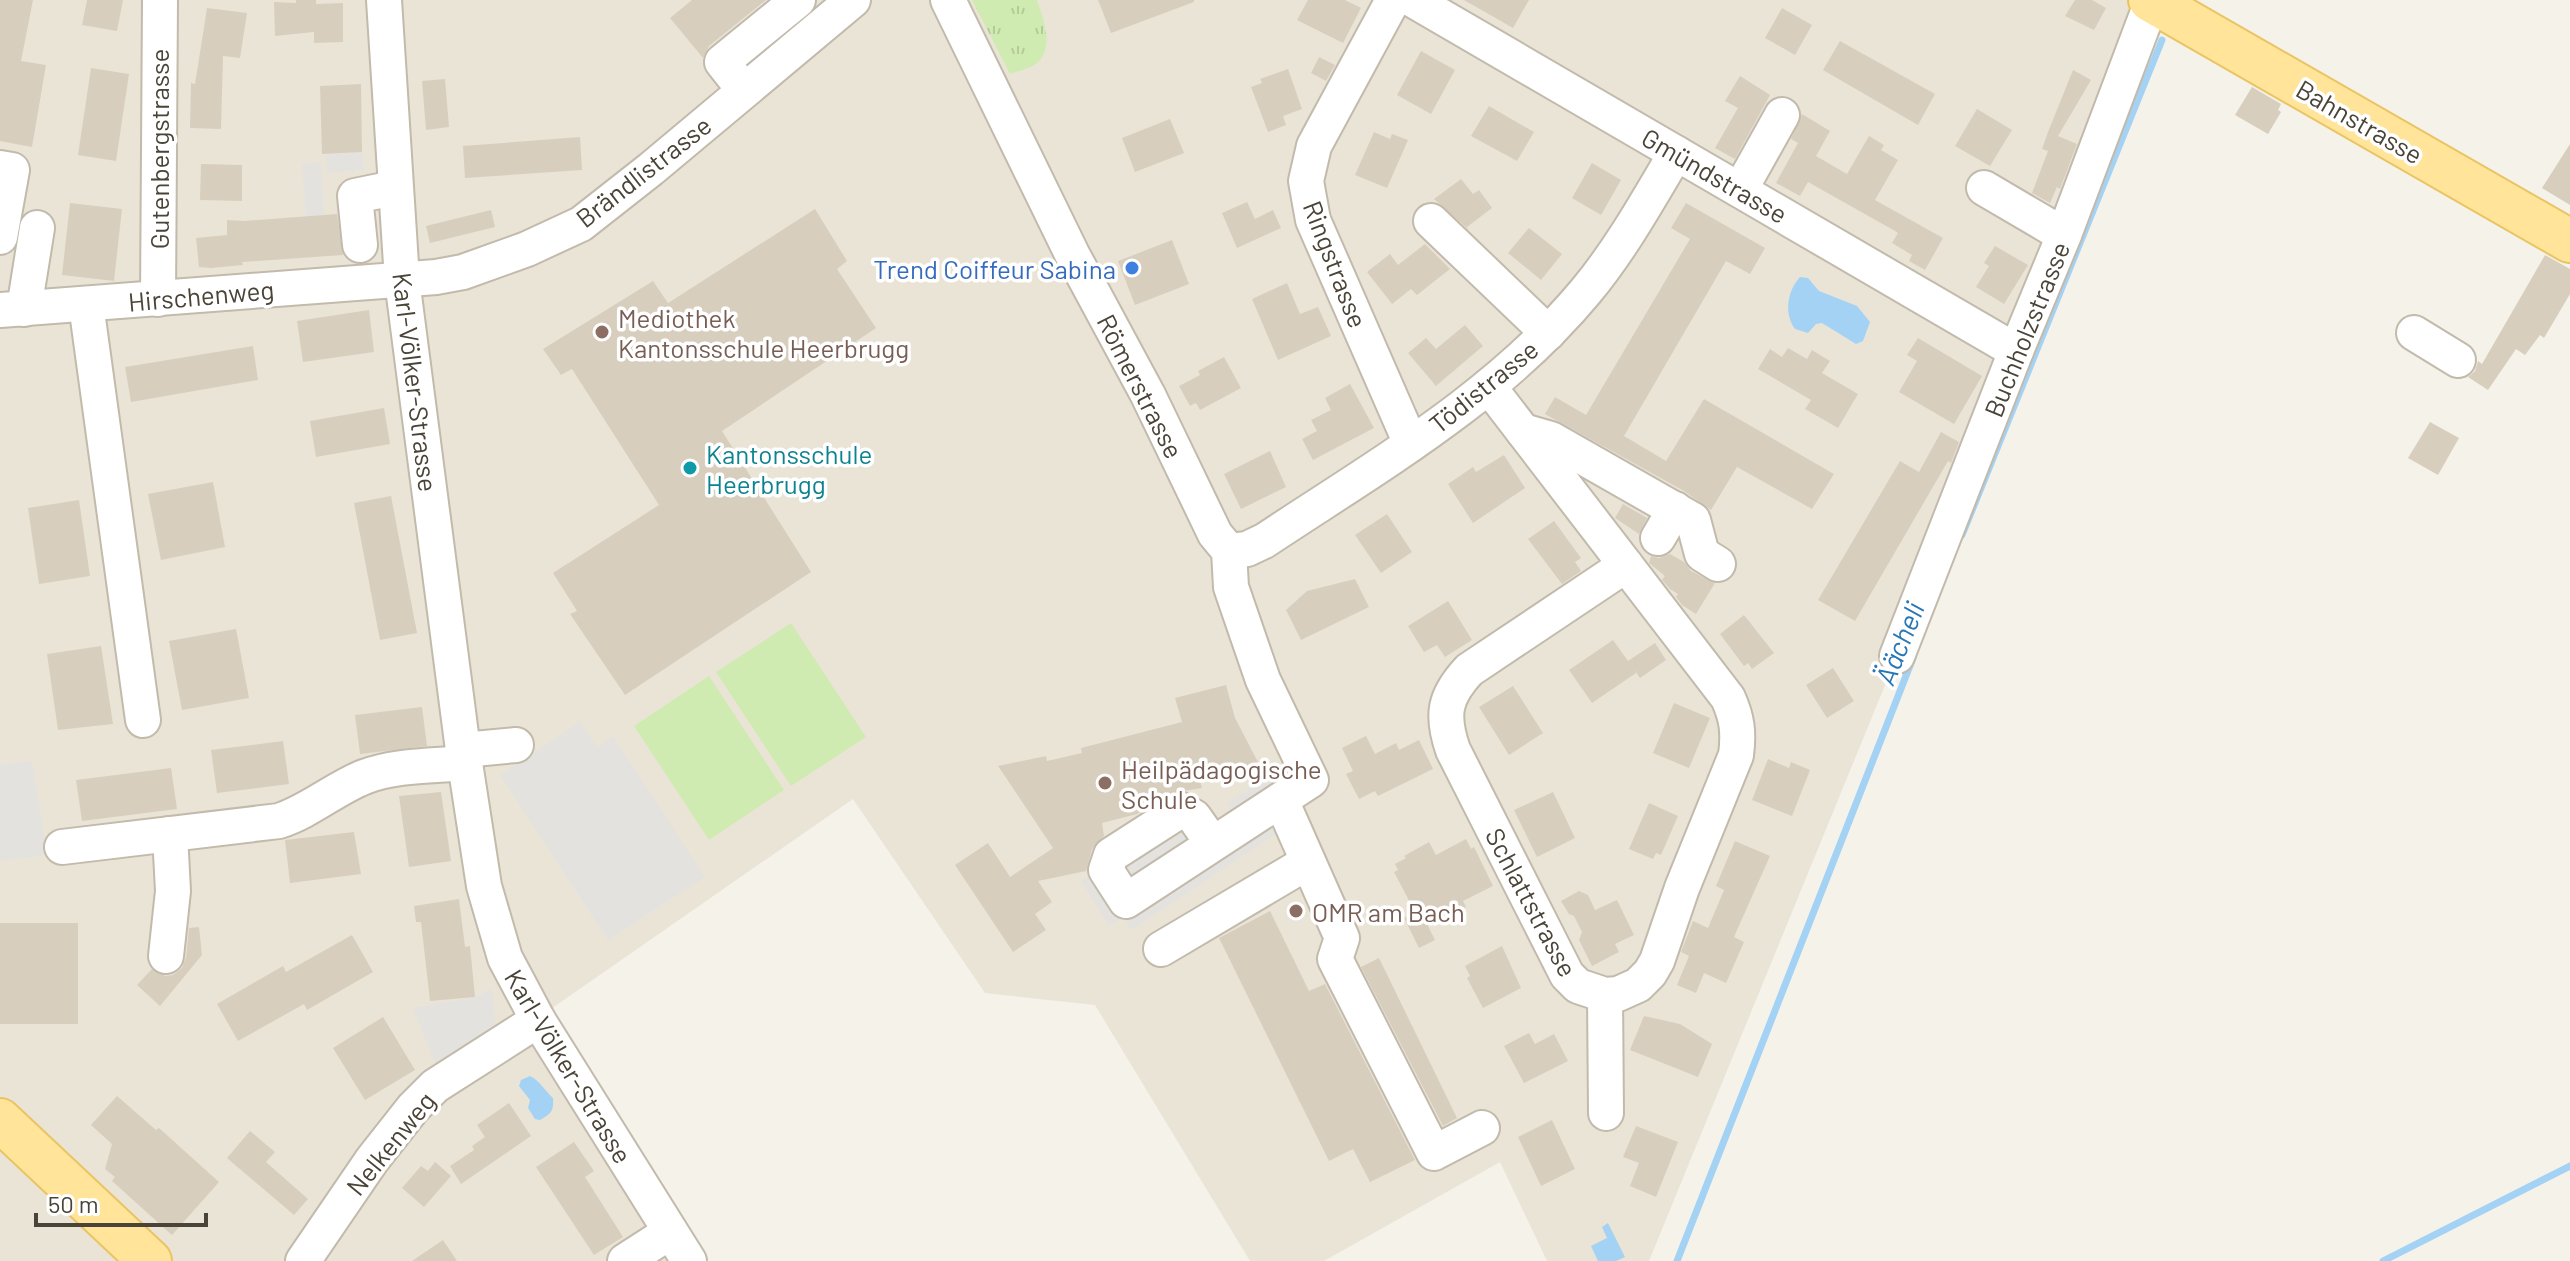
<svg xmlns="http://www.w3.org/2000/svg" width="2570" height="1261" font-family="Barlow,sans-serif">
  <defs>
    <pattern id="park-tufts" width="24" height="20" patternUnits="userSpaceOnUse" patternTransform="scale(2)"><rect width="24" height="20" fill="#d0ebb1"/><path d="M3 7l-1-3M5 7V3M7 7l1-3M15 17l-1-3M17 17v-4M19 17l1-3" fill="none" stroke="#b4cb99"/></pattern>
  </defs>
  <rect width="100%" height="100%" fill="#f5f2ea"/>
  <!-- residential -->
  <path fill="#eae4d7" d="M0 0H2182L2153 2 1897 656 1649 1261H1547L1500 1162 1324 1261H1250L1095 1005 985 993 853 799 548 1011 689 1261H0Z"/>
  <!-- park -->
  <path fill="url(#park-tufts)" d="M972 0H1037C1043 18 1054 45 1039 61 1033 68 1018 71 1010 74Z"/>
  <!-- pitch -->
  <g fill="#d0ebb1">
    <path d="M791 623 866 737 791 786 716 672Z"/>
    <path d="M709 676 784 790 709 840 634 726Z"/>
  </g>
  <!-- parking -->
  <g fill="#e4e2de">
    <path d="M362 152 364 170 327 173 326 155Z"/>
    <path d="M321 162 324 215 306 216 302 164Z"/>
    <path d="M580 722 597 747 613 736 705 877 608 940 500 775Z"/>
    <path d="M32 761 47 855 0 861V765Z"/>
    <path d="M1284 766 1292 781 1279 832 1132 930 1123 917 1109 926 1081 881 1162 834 1168 842 1189 828 1235 818 1227 803Z"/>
    <path d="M492 989 496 1031 440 1075 413 1008 475 997Z"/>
  </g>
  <!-- water -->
  <g fill="#a4d2f4">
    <path d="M1800 277 1808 278 1819 291 1857 306 1870 322 1863 341 1856 344 1822 323 1816 324 1808 333 1795 329C1784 314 1787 291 1800 277Z"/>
    <path d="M530 1076C540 1081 545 1091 553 1098 554 1111 551 1114 540 1120L535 1119 528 1108 530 1100 519 1086 521 1080Z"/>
    <path d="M1608 1223 1625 1257 1616 1261H1598L1591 1246 1607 1238 1602 1227Z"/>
  </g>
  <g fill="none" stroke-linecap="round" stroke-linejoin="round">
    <!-- stream -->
    <g stroke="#a4d2f4" stroke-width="7">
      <path d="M1962 535 2162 40"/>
      <path d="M1677 1261 1913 658"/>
      <path d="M2383 1261 2570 1166"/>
    </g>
  </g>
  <!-- building -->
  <g fill="#d8cebe">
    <path d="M0 0H33L21 61 46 65 32 147 0 141Z"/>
    <path d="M87 0H123L117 31 82 25Z"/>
    <path d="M296 0H316V4L343 3V42L314 43V32L275 36 274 2 296 3Z"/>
    <path d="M692 0H766L709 46 703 58 670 18Z"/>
    <path d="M1098 0H1194V2L1111 33Z"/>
    <path d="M1308 0H1345L1361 8 1343 43 1297 20Z"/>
    <path d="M1464 0H1529L1513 28Z"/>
    <path d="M2075 0H2092L2106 8 2094 30 2065 16Z"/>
    <path d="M207 8 247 13 240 58 223 56 221 129 190 128 191 83 195 84Z"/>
    <path d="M1782 8 1812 25 1795 55 1765 38Z"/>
    <path d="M1840 41 1935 94 1918 125 1823 70Z"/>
    <path d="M1421 51 1455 70 1431 114 1397 95Z"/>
    <path d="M1319 57 1335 65 1326 81 1311 73Z"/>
    <path d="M91 68 129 74 116 161 78 155Z"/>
    <path d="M1288 69 1302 109 1283 116 1286 125 1268 132 1251 87 1262 83 1260 79Z"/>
    <path d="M2073 70 2091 80 2058 136 2077 144 2060 189 2057 187 2050 203 2032 193 2048 151 2042 149 2048 132 2053 134 2048 132Z"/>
    <path d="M1740 76 1770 95 1735 159 1715 148 1738 108 1725 101Z"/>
    <path d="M445 79 449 127 426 130 422 81Z"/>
    <path d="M361 84 362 152 322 154 320 86Z"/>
    <path d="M2252 87 2281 104 2278 110 2281 112 2268 134 2235 115Z"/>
    <path d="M1489 106 1534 132 1517 161 1471 136Z"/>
    <path d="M1977 109 2012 130 1990 166 1955 146Z"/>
    <path d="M1802 114 1830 131 1816 156 1847 174 1869 136 1884 145 1881 150 1898 160 1875 200 1943 238 1925 270 1909 261 1912 255 1892 243 1898 233 1895 231 1808 182 1800 196 1776 183 1798 143 1791 139Z"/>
    <path d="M1170 119 1184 153 1135 172 1122 138Z"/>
    <path d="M1374 132 1390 139 1392 134 1408 140 1387 188 1355 175Z"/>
    <path d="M580 137 582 170 465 178 463 146Z"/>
    <path d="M2570 144V205L2542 188Z"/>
    <path d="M1592 163 1621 180 1601 215 1572 198Z"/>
    <path d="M201 164 242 165V201L200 200Z"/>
    <path d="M1461 179 1473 194 1479 190 1492 208 1467 227 1469 230 1434 199Z"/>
    <path d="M1247 202 1255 219 1273 210 1281 228 1237 248 1222 213Z"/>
    <path d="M70 203 122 209 114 281 62 275Z"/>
    <path d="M1686 203 1765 248 1750 274 1726 261 1624 436 1666 461 1704 399 1834 474 1812 509 1737 467 1711 510 1684 491 1545 414 1555 397 1586 415 1690 239 1671 228Z"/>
    <path d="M815 209 847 261 837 269 876 328 722 431 811 572 625 695 570 614 577 611 553 573 659 505 572 369 561 375 543 349 653 281 668 303Z"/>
    <path d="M491 210 495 227 430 243 426 226Z"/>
    <path d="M337 214 343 255 242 262 243 265 211 268 199 267 196 238 227 235V220L244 221Z"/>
    <path d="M1529 228 1562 254 1541 280 1508 253Z"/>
    <path d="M1172 240 1189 284 1135 305 1118 261Z"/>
    <path d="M1425 244 1450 269 1417 295 1411 289 1392 304 1367 272 1390 254 1398 265Z"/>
    <path d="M1995 246 2028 265 2004 304 1976 287 1989 266 1984 263Z"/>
    <path d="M2545 255 2570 269V294L2544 338 2540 335 2525 355 2516 349 2488 390 2468 377 2475 371 2478 361 2482 364Z"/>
    <path d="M1287 283 1300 314 1318 307 1331 336 1278 360 1252 299Z"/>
    <path d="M369 310 374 352 303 362 297 321Z"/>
    <path d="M1465 325 1483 346 1436 386 1408 353 1426 338 1436 349Z"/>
    <path d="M1918 338 1982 376 1954 424 1899 392 1917 361 1907 355Z"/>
    <path d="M253 346 258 380 131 402 125 367Z"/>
    <path d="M1788 348 1807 359 1812 350 1830 361 1822 373 1858 394 1838 428 1805 409 1811 400 1758 369 1770 349 1782 357Z"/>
    <path d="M1224 357 1241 388 1200 410 1196 403 1190 406 1179 386 1200 375 1198 371Z"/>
    <path d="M1350 384 1374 428 1313 460 1302 439 1317 431 1311 420 1331 410 1325 398Z"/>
    <path d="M384 408 390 444 316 457 310 421Z"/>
    <path d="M2430 422 2459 438 2438 475 2408 458Z"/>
    <path d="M1941 432 1959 442 1951 463 1948 461 1855 621 1818 600 1900 461 1919 472Z"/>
    <path d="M1270 451 1286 487 1241 509 1224 474Z"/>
    <path d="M1504 455 1525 488 1473 523 1448 484 1473 467 1476 472Z"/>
    <path d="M213 482 225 547 161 560 148 494Z"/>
    <path d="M391 496 417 633 380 640 354 503Z"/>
    <path d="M79 500 90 576 39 584 28 508Z"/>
    <path d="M1623 504 1647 518 1639 534 1615 518Z"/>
    <path d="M1387 514 1412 552 1381 573 1355 535Z"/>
    <path d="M1554 521 1581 558 1575 562 1581 571 1562 584 1528 539Z"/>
    <path d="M1670 554 1684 562 1691 571 1715 583 1696 614 1682 605 1676 597 1678 594 1670 589 1662 580 1665 576 1649 563 1651 556 1659 558Z"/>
    <path d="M1355 579 1369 607 1301 640 1286 610 1307 591Z"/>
    <path d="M1448 601 1472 640 1445 657 1437 645 1424 652 1408 626Z"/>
    <path d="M1744 615 1774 653 1752 669 1748 663 1744 666 1720 634Z"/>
    <path d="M236 629 249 698 182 710 169 641Z"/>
    <path d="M1613 640 1628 661 1655 643 1666 660 1640 678 1633 668 1636 673 1592 703 1569 670Z"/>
    <path d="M101 646 113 724 58 730 47 654Z"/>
    <path d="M1833 668 1854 701 1827 718 1806 685Z"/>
    <path d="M1226 685 1235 718 1259 764 1199 777 1202 788 1171 793 1150 802V806L1137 814 1102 823 1104 836 1092 849 1086 871 1038 881 1052 902 1035 914 1046 930 1013 952 955 865 988 843 1010 877 1053 848 998 766 1046 756 1047 761 1082 753 1081 748 1182 722 1175 698Z"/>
    <path d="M1513 686 1543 733 1509 755 1479 707Z"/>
    <path d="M1674 703 1710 718 1689 768 1653 753Z"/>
    <path d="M422 707 427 746 360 754 355 715Z"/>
    <path d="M1366 736 1375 754 1396 743 1399 750 1419 740 1433 769 1378 796 1375 791 1359 799 1346 774 1353 771 1342 748Z"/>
    <path d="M283 741 289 784 217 793 211 750Z"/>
    <path d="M1768 759 1789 768 1791 762 1810 770 1792 816 1752 800Z"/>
    <path d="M171 768 177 809 82 821 76 780Z"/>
    <path d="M441 792 451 861 409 867 399 796Z"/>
    <path d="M1553 792 1575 838 1537 857 1514 810Z"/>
    <path d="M1649 803 1678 816 1661 855 1656 853 1653 859 1629 849Z"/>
    <path d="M354 832 361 874 290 883 285 840Z"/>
    <path d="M1466 839 1471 849 1474 847 1493 886 1463 901 1466 907 1428 926 1435 940 1419 948 1404 918 1415 912 1394 872 1398 870 1395 864 1406 858 1404 856 1429 842 1436 855Z"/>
    <path d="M1735 841 1770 856 1734 937 1744 942 1726 983 1704 973 1696 993 1677 985 1689 956 1681 952 1693 921 1708 928 1724 890 1716 886Z"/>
    <path d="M1579 891 1588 895 1595 910 1617 900 1634 935 1615 944 1619 952 1592 966 1579 940 1582 932 1574 916 1569 914 1561 901Z"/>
    <path d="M459 899 465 947 470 946 475 997 430 1001 421 922H416L414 906Z"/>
    <path d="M1270 911 1309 991 1325 984 1415 1160 1370 1182 1353 1149 1329 1161 1219 938Z"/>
    <rect x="0" y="923" width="78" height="101"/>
    <path d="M199 927 202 955 160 1006 137 985 152 969 165 976 173 975 182 968 186 958 189 928Z"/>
    <path d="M352 935 373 972 307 1010 304 1004 238 1041 217 1004 283 966 286 972Z"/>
    <path d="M1502 946 1521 988 1483 1008 1467 978 1470 976 1465 966Z"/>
    <path d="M1379 958 1457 1118 1443 1126 1361 967Z"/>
    <path d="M1644 1016 1680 1024 1712 1044 1698 1077 1630 1050Z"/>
    <path d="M383 1017 415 1070 365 1100 333 1048Z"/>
    <path d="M1529 1033 1535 1044 1554 1034 1568 1061 1524 1083 1504 1046Z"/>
    <path d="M117 1096 156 1130 159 1128 219 1182 172 1235 112 1181 115 1177 105 1169 112 1144 91 1125Z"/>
    <path d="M509 1103 531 1136 461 1184 450 1166 474 1150 472 1146 485 1137 477 1125Z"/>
    <path d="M1552 1120 1575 1169 1541 1186 1518 1137Z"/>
    <path d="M1636 1126 1678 1142 1656 1197 1630 1186 1639 1163 1623 1157Z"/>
    <path d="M250 1131 275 1152 266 1162 308 1199 294 1215 227 1158Z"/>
    <path d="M574 1142 594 1171 585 1177 623 1237 594 1255 536 1167Z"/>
    <path d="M435 1162 451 1176 424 1207 402 1188 421 1166 428 1171Z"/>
    <path d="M443 1240 457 1261H412Z"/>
  </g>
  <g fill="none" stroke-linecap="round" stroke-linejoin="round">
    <defs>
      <g id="minor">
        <path d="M384 0 402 280 463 750 484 886 505 958 538 1020 689 1261"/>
        <path d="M948 0 1072 254 1148 395 1215 534 1229 551 1231 587 1263 680 1311 780 1126 901 1106 870 1111 855 1181 810 1194 817 1213 844"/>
        <path d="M1393 0 1314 146 1306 181 1313 220 1411 444"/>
        <path d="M1413 0 2016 351"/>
        <path d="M744 90 722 62 798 0"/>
        <path d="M0 168 12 170 0 237"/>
        <path d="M1984 188 2064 235"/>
        <path d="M1740 190 1782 115"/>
        <path d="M1431 221 1548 333"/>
        <path d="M360 245 355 196 394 188"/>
        <path d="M158 299 160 0"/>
        <path d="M86 304 143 720"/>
        <path d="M24 309 37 228"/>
        <path d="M0 310 436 277 463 272 527 249 581 224 651 169 853 0"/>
        <path d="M2414 333 2458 360"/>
        <path d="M1489 387 1728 698C1737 718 1739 732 1736 755L1682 888 1657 961 1650 973 1638 985 1618 994 1605 995 1578 986 1567 975 1453 750C1441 715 1444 697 1469 670L1626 565"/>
        <path d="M1523 431 1551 439 1693 520 1702 554 1718 564"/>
        <path d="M1658 538 1675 509"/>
        <path d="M1229 551 1247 549 1264 541C1377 466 1498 397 1586 291 1621 249 1648 200 1676 153"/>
        <path d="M1897 656 2016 351 2064 235 2152 1"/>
        <path d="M463 750 516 745"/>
        <path d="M1281 800 1342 938 1335 959 1434 1153 1482 1128"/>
        <path d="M62 847 279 821C310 811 334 789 364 777 395 765 432 766 465 763"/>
        <path d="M1161 949 1308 862"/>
        <path d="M166 956 173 891 170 834"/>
        <path d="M1605 995 1606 1113"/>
        <path d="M303 1261 372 1160 413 1108 435 1086 538 1020"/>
        <path d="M625 1261 670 1232"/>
      </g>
      <g id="major">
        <path d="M2150 0 2570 241"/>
        <path d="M0 1120 150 1261"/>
      </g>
    </defs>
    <!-- minor casing -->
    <use href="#minor" stroke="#c2baab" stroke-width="38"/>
    <!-- major casing -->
    <use href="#major" stroke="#eac463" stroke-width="46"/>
    <!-- minor -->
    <use href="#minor" stroke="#fff" stroke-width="34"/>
    <!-- major -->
    <use href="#major" stroke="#ffe499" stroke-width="42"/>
  </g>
  <!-- markers -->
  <circle fill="#3f7fe0" stroke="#fff" stroke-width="3" cx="1132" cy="268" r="8"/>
  <g fill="#8d6e63" stroke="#fff" stroke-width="3">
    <circle cx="602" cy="332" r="8"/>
    <circle cx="1105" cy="783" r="8"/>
    <circle cx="1296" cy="911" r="8"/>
  </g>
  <circle fill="#0f9aa8" stroke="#fff" stroke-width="3" cx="690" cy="468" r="8"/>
  <g text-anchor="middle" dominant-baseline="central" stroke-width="7" stroke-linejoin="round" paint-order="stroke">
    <!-- street labels -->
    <g font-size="26" fill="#4a4337" stroke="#fff">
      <text transform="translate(2360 121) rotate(30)">Bahnstrasse</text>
      <text transform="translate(158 149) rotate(-90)">Gutenbergstrasse</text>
      <text transform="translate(643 171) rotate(-38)">Brändlistrasse</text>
      <text transform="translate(1715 175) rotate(30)">Gmündstrasse</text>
      <text transform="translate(1336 264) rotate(69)">Ringstrasse</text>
      <text transform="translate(201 295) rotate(-5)">Hirschenweg</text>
      <text transform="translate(2026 329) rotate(-68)">Buchholzstrasse</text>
      <text transform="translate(416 382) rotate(83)">Karl-Völker-Strasse</text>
      <text transform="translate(1141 386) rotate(63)">Römerstrasse</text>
      <text transform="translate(1483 386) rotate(-39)">Tödistrasse</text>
      <text transform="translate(1532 902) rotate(62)">Schlattstrasse</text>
      <text transform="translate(569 1066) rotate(59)">Karl-Völker-Strasse</text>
      <text transform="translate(390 1143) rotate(-51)">Nelkenweg</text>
    </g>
    <!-- shop labels -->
    <g font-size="26" fill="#366cbe" stroke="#fff" text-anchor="end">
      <text x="1116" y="268">Trend Coiffeur Sabina</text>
    </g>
    <!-- education labels -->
    <g font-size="26" fill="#785e54" stroke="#fff" text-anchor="start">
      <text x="618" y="317">Mediothek<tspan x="618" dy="30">Kantonsschule Heerbrugg</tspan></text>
      <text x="1121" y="768">Heilpädagogische<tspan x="1121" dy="30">Schule</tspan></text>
      <text x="1312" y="911">OMR am Bach</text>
    </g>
    <!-- culture labels -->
    <g font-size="26" fill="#0d838f" stroke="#fff" text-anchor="start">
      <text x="706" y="453">Kantonsschule<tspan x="706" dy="30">Heerbrugg</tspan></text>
    </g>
    <!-- water labels -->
    <g font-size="28" font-style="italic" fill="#2877b4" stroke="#fff">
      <text transform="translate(1899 643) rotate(-68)">Äächeli</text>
    </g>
  </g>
  <!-- scale -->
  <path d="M36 1213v12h170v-12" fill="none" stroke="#4a4337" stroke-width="4"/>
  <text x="48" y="1213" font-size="24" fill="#4a4337" stroke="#ffffff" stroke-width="6" paint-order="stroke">50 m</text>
</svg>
